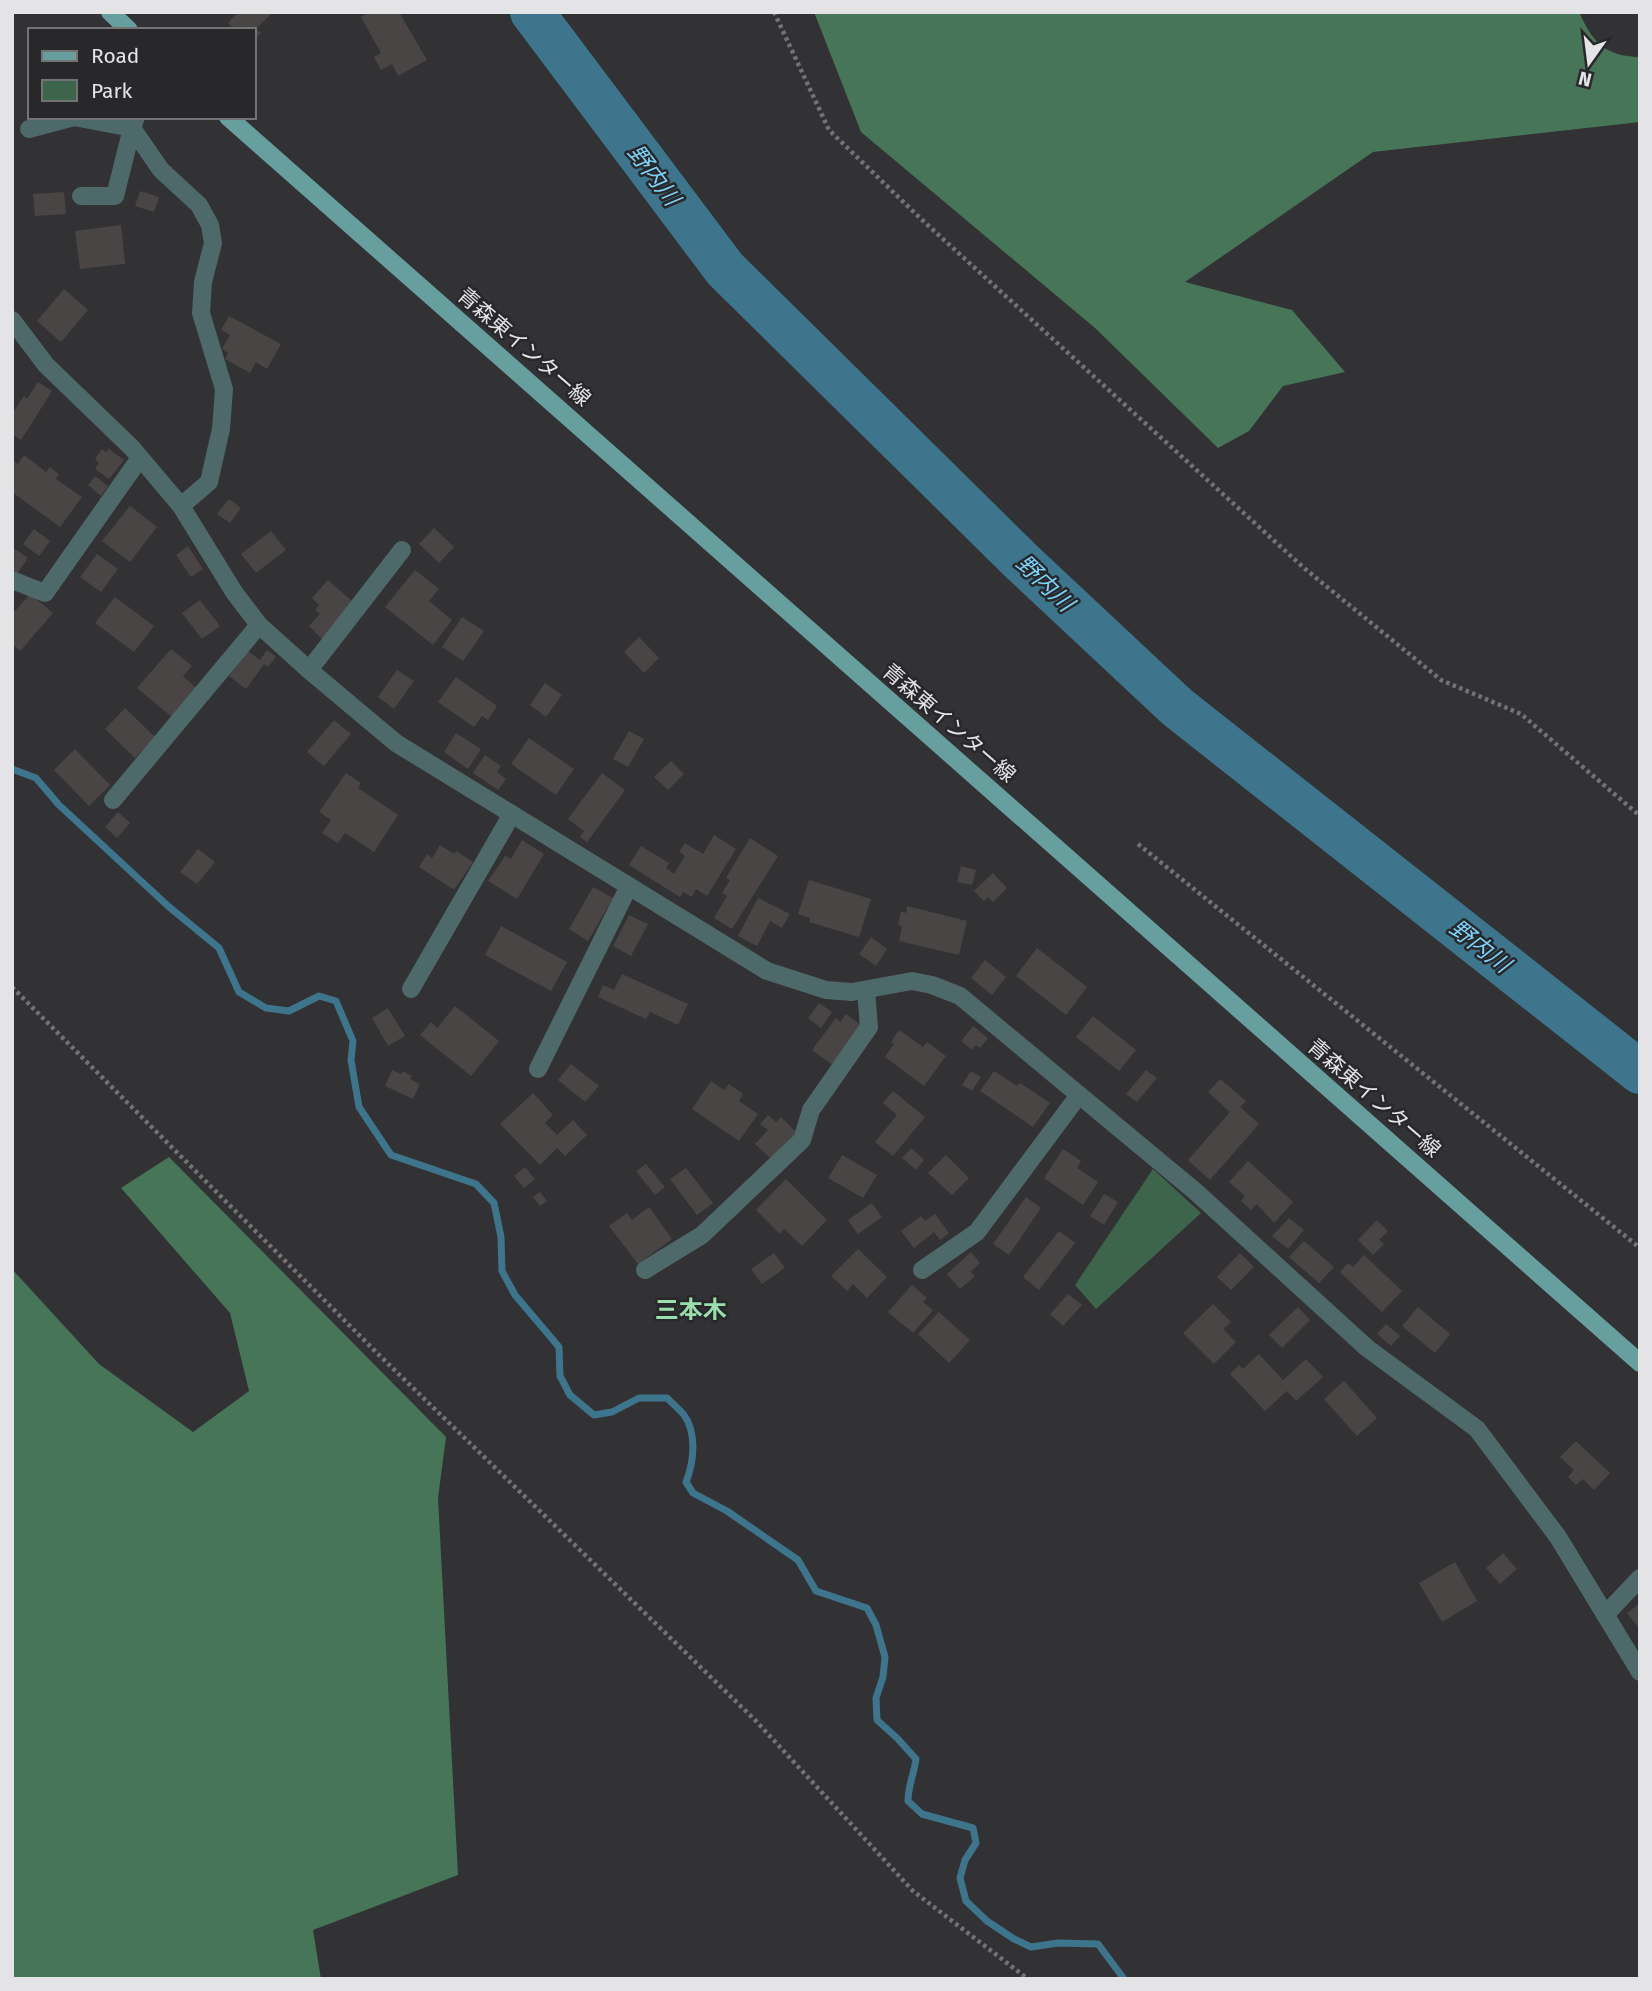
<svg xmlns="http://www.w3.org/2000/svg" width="1652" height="1991" font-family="'Fira Sans','Noto Sans JP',sans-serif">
  <rect width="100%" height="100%" fill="#323134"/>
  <!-- green -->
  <path fill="#3c654b" d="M1153 1169 1201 1213 1096 1309 1075 1285Z"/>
  <!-- forest -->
  <g fill="#467557">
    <path d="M814 12H1579C1593 43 1605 56 1640 57V122L1373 152 1185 282 1292 310 1345 372 1283 386 1249 431 1218 448 1095 328 861 132Z"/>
    <path d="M169 1157 446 1437 438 1498 458 1875 313 1930 321 1979H12V1269L99 1364 193 1432 249 1391 230 1313 121 1188Z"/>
  </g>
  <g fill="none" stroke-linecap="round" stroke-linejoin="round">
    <!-- stream -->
    <path stroke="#3d758d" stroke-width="7" d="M12 769 36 778 59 805 168 906 219 948 239 992 266 1008 289 1011 319 996 336 1001 353 1041 351 1060 359 1107 391 1155 476 1184 494 1203 501 1237 502 1271 515 1295 559 1347 560 1376 570 1395 594 1415 612 1412 639 1398H667C672 1403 679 1409 684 1415 697 1433 694 1462 686 1482L693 1493 727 1511 798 1560 816 1591 867 1608 876 1625 885 1657 883 1677 876 1698 877 1720 897 1738 916 1759C914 1774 908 1786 908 1801L922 1814 973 1828 976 1843 965 1860 960 1878 966 1901 987 1921 1014 1939 1031 1947 1058 1943 1098 1944 1124 1979"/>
    <!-- river -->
    <path stroke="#3d758d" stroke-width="44" d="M532 12 725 269 1021 561 1177 707 1640 1072"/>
  </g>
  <!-- building -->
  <g fill="#494545">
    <path d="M238 12H273L256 29 261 33 254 40V30H235L228 23Z"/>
    <path d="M370 12H399L427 60 398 76 392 64 381 70 374 57 381 53 361 17Z"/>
    <path d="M140 191 159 197 154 212 135 206Z"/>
    <path d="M64 192 66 214 35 216 33 194Z"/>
    <path d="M121 225 125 264 80 269 75 231Z"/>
    <path d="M64 289 88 310 61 342 37 321Z"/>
    <path d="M229 316 281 344 267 369 256 362 250 373 225 359 228 353 222 349 230 335 221 330Z"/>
    <path d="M38 382 52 391 21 440 12 434V414L24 396 27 399Z"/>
    <path d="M102 449 106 452 109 449 124 460 109 479 95 469 99 463 95 459Z"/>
    <path d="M24 455 46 472 50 467 59 474 56 479 82 497 60 527 12 492V460L18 464Z"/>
    <path d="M95 476 108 486 101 496 88 485Z"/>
    <path d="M229 499 241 508 230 523 217 514Z"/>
    <path d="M130 506 157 527 130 562 102 541Z"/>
    <path d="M434 528 454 547 439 563 419 544Z"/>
    <path d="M34 529 50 541 39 556 23 544Z"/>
    <path d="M271 531 286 550 256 573 241 554Z"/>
    <path d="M188 546 203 569 191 577 176 555Z"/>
    <path d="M12 547 28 558 17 574 12 570Z"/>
    <path d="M97 554 118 569 101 592 80 577Z"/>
    <path d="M415 570 439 589 429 601 452 620 433 645 385 607Z"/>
    <path d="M328 580 354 603 322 639 309 626 320 614 315 610 319 605 312 598Z"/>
    <path d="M30 594 53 613 20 651 12 644V608L15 611Z"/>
    <path d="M115 597 154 626 134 652 95 623Z"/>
    <path d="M200 600 220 626 202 639 182 613Z"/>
    <path d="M462 617 484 631 463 661 442 647Z"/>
    <path d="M639 637 659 658 644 673 624 652Z"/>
    <path d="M171 649 192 666 183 676 197 689 172 717 137 688Z"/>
    <path d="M267 650 276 657 268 667 264 664 246 689 229 676 248 651 260 660Z"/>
    <path d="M397 670 414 681 394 709 378 697Z"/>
    <path d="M456 677 497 706 488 720 482 716 474 727 438 702Z"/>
    <path d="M545 683 562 695 546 717 530 705Z"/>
    <path d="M125 708 155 737 135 758 105 729Z"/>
    <path d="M334 720 351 734 324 766 307 752Z"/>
    <path d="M629 731 644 739 628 767 613 759Z"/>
    <path d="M456 733 481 749 468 769 444 752Z"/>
    <path d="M529 738 574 769 556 795 511 764Z"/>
    <path d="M75 749 110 785 89 806 54 770Z"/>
    <path d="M485 755 501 766 497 772 506 779 498 790 473 773Z"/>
    <path d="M671 761 684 774 668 790 654 777Z"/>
    <path d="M346 773 361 783 358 788 398 815 374 852 345 833 338 843 322 833 331 820 319 812Z"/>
    <path d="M602 773 625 790 587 842 580 837 584 831 568 819Z"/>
    <path d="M118 812 130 823 117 838 105 827Z"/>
    <path d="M714 835 736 849 707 896 696 889 692 897 683 892 680 897 629 865 641 846 669 863 666 868 674 874 685 856 679 852 685 843 703 854Z"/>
    <path d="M750 838 778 856 732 929 714 918 727 896 722 893 730 880 726 878Z"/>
    <path d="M522 840 544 854 517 899 488 881 505 856 511 859Z"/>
    <path d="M440 845 454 854 456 851 473 862 454 890 419 867 427 854 432 858Z"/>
    <path d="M198 849 215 862 197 884 180 872Z"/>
    <path d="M961 866 976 870 972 885 957 882Z"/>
    <path d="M993 873 1007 888 993 902 988 897 984 901 974 891Z"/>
    <path d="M809 880 871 899 859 937 809 922 810 918 798 914Z"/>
    <path d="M593 887 613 898 588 941 569 929Z"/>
    <path d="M758 898 790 914 782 928 770 921 757 946 738 936Z"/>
    <path d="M907 906 967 921 959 955 899 941 902 926 898 925 901 911 906 913Z"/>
    <path d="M629 915 648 924 631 956 613 946Z"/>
    <path d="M501 926 567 962 551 991 485 955Z"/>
    <path d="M871 937 887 949 876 966 859 954Z"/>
    <path d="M1037 948 1087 987 1066 1015 1016 976Z"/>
    <path d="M985 960 1006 977 992 995 971 978Z"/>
    <path d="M622 974 688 1004 678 1025 650 1012 646 1019 598 997 603 985 614 990Z"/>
    <path d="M819 1003 832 1012 821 1028 808 1018Z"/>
    <path d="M455 1006 499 1041 471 1076 420 1035 431 1022 437 1028Z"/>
    <path d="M388 1008 405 1036 388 1046 372 1018Z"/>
    <path d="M846 1014 862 1026 834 1066 812 1050 836 1018 840 1022Z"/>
    <path d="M1093 1016 1136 1050 1119 1071 1076 1037Z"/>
    <path d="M973 1026 988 1038 980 1048 976 1045 972 1050 961 1041Z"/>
    <path d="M899 1030 923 1047 927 1042 946 1056 924 1086 885 1057 894 1044 891 1042Z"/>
    <path d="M571 1064 599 1086 585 1102 558 1080Z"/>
    <path d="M392 1070 401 1074 403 1071 412 1076 410 1079 420 1084 413 1099 385 1086Z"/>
    <path d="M1146 1070 1157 1078 1137 1102 1126 1094Z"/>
    <path d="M971 1071 981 1077 972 1091 962 1085Z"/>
    <path d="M994 1071 1017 1086 1020 1083 1050 1103 1033 1127 980 1091Z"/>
    <path d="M1220 1079 1246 1101 1240 1107 1259 1124 1210 1180 1188 1160 1230 1112 1208 1092Z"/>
    <path d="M711 1081 724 1090 729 1084 743 1094 739 1101 758 1114 739 1141 692 1109Z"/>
    <path d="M893 1091 925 1117 893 1156 875 1142 897 1115 883 1103Z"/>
    <path d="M533 1093 553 1115 545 1123 557 1135 573 1120 587 1135 565 1156 557 1148 540 1165 500 1124Z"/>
    <path d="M768 1115 776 1122 781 1117 798 1134 772 1160 755 1144 768 1130 760 1124Z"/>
    <path d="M911 1148 924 1160 916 1170 902 1158Z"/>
    <path d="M1063 1149 1081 1161 1077 1168 1098 1182 1083 1205 1044 1178Z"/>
    <path d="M842 1155 877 1175 863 1198 828 1178Z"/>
    <path d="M946 1155 969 1178 952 1195 928 1173Z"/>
    <path d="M1248 1161 1293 1202 1274 1223 1257 1204 1251 1210 1241 1201 1245 1196 1229 1182Z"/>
    <path d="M646 1164 665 1187 655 1195 636 1171Z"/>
    <path d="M525 1167 535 1179 524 1188 514 1176Z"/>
    <path d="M686 1168 713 1203 697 1215 670 1179Z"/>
    <path d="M786 1179 827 1220 802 1246 784 1229 780 1234 756 1210Z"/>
    <path d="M540 1192 547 1201 540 1206 533 1197Z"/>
    <path d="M1104 1194 1118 1202 1104 1225 1090 1216Z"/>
    <path d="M1026 1197 1041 1208 1009 1255 993 1244Z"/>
    <path d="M872 1203 882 1217 858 1234 848 1220Z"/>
    <path d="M649 1207 672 1239 638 1264 609 1226 627 1213 632 1220Z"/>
    <path d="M935 1214 949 1233 940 1240 934 1232 914 1248 901 1231 921 1216 925 1221Z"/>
    <path d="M1289 1218 1304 1230 1288 1249 1272 1236Z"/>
    <path d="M1377 1220 1388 1231 1379 1240 1384 1244 1373 1255 1358 1240Z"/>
    <path d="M1059 1231 1075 1243 1039 1290 1023 1277Z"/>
    <path d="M1304 1241 1334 1267 1319 1283 1289 1257Z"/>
    <path d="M858 1249 887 1277 867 1298 853 1284 847 1291 831 1276Z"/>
    <path d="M971 1252 980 1263 970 1272 975 1276 960 1289 947 1274Z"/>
    <path d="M774 1253 785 1268 762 1284 751 1269Z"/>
    <path d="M1240 1253 1254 1267 1231 1290 1217 1277Z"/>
    <path d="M1364 1255 1402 1291 1382 1312 1340 1272 1348 1263 1353 1267Z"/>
    <path d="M912 1285 927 1298 923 1302 933 1310 913 1333 888 1312Z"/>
    <path d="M1068 1294 1082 1305 1063 1326 1050 1314Z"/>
    <path d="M1213 1304 1231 1322 1223 1329 1236 1342 1214 1364 1183 1333Z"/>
    <path d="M1298 1307 1310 1320 1282 1348 1269 1335Z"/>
    <path d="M1418 1307 1450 1334 1435 1353 1402 1326Z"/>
    <path d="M939 1312 970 1340 949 1363 918 1334Z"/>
    <path d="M1386 1324 1400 1336 1391 1346 1377 1334Z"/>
    <path d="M1259 1354 1283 1380 1306 1359 1323 1377 1296 1401 1287 1391 1265 1411 1230 1374 1239 1365 1243 1369Z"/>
    <path d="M1344 1381 1377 1418 1357 1436 1324 1399Z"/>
    <path d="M1576 1441 1610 1473 1594 1490 1583 1479 1576 1485 1568 1477 1574 1470 1560 1457Z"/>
    <path d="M1503 1553 1517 1569 1500 1584 1486 1568Z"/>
    <path d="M1455 1562 1477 1601 1442 1622 1419 1583Z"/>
    <path d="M1640 1603V1629L1627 1613Z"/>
  </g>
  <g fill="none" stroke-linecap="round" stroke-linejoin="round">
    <!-- path -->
    <g stroke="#737275" stroke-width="4.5" stroke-dasharray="3.5 3.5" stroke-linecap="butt">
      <path d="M774 12 829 130 920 218 1304 568 1441 680 1521 714 1640 816"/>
      <path d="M1138 844 1640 1248"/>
      <path d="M12 987 377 1353 755 1720 913 1891 1028 1979"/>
    </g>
    <!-- minor -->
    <g stroke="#4e6969" stroke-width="18">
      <path d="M136 117 132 128 161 170 199 205 210 225 213 243 203 282 201 313 224 389 221 429 209 482 181 506"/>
      <path d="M29 129 74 117 132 128 115 196H81"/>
      <path d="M12 320 46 365 132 448 181 506 234 592 259 625 309 670 396 743 767 971 826 990 852 992 912 981 932 985 960 996 1196 1192 1367 1348 1477 1429 1558 1537 1640 1672"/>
      <path d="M12 580 45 593 140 458"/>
      <path d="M309 670 402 550"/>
      <path d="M113 800 259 625"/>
      <path d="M411 989 512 814"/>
      <path d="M538 1069 629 886"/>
      <path d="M645 1270 702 1235 802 1140 811 1110 869 1027 866 990"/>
      <path d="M922 1270 977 1232 1079 1095"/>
      <path d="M1605 1615 1640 1578"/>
    </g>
    <!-- major -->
    <g stroke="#679f9f" stroke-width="18">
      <path d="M110 12 129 30"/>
      <path d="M228 117 1640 1363"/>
    </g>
  </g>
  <g text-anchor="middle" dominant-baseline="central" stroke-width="5" stroke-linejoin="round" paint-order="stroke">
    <!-- street labels -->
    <g font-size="21" fill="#e4e3e5" stroke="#28272a">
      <text transform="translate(524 347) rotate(41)">青森東インター線</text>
      <text transform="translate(949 723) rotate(41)">青森東インター線</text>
      <text transform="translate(1374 1098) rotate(41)">青森東インター線</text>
    </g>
    <!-- water labels -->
    <g font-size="23" font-style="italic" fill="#7cd3f9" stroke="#28272a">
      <text transform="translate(654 175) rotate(53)">野内川</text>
      <text transform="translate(1045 583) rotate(44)">野内川</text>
      <text transform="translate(1480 946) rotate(38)">野内川</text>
    </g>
    <!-- quarter labels -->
    <g font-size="24" font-weight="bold" fill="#9adfab" stroke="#28272a">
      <text x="691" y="1310">三本木</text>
    </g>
  </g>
  <!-- border -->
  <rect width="1652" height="1991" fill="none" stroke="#e4e3e5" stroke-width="28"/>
  <!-- legend -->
  <rect x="28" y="28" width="228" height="91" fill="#28272a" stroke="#737275" stroke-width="2"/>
  <rect x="42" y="51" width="35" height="10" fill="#679f9f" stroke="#737275" stroke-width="2"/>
  <text x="91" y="63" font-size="21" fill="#e4e3e5">Road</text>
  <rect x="42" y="80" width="35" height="21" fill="#3c654b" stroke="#737275" stroke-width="2"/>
  <text x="91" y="98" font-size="21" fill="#e4e3e5">Park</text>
  <!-- north arrow -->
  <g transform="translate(1589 63) rotate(194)" stroke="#28272a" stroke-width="5" paint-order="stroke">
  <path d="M0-5L12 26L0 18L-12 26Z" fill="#e4e3e5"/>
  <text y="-10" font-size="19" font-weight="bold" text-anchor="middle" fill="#e4e3e5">N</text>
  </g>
</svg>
